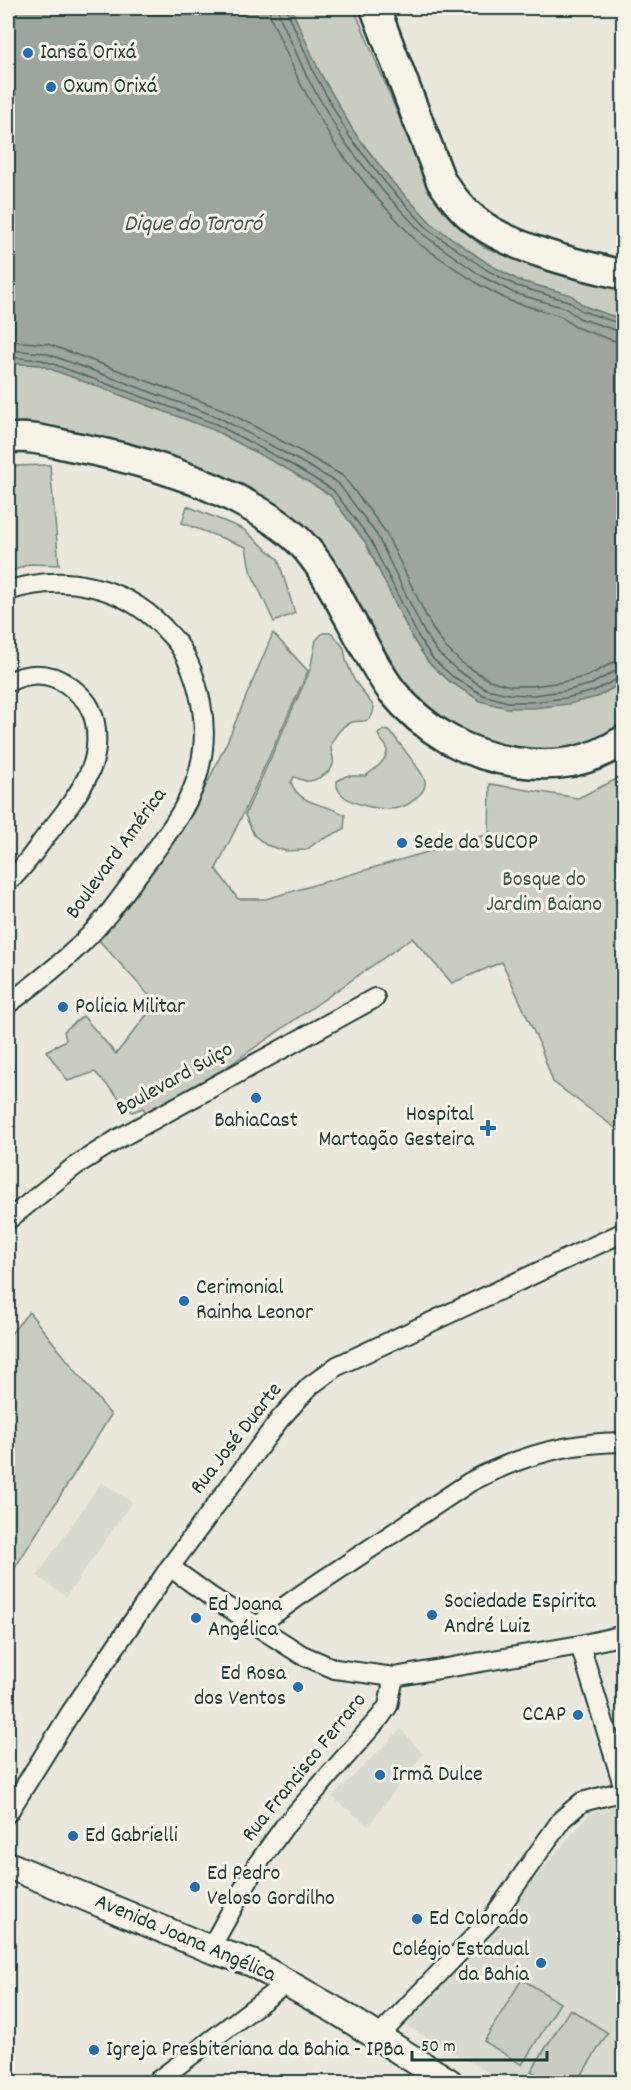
<svg xmlns="http://www.w3.org/2000/svg" width="631" height="2090" font-family="Dekko,sans-serif">
  <rect width="100%" height="100%" fill="#eae8dd"/>
  <filter id="ink" filterUnits="userSpaceOnUse"><feTurbulence type="fractalNoise" baseFrequency=".0167" numOctaves="2"/><feDisplacementMap in="SourceGraphic" scale="12" xChannelSelector="R" yChannelSelector="G"/><feConvolveMatrix kernelMatrix="1 2 1 2 8 2 1 2 1" color-interpolation-filters="sRGB"/></filter>
  <g filter="url(#ink)">
    <!-- built -->
    <g fill="#d9dacf">
      <path d="M101 1482 132 1502 66 1597 37 1576Z"/>
      <path d="M401 1729 423 1754 368 1826 332 1797Z"/>
      <path d="M623 1803V2082H505L403 2024 514 1902 590 1813Z"/>
    </g>
    <!-- green -->
    <g fill="#c8ccc1" stroke="#74847a" stroke-width="1.5">
      <path d="M291 8H354L429 190 449 217 482 246 536 267 623 291V320L584 306 571 295 520 281 490 265 434 226 393 183 354 132 319 71Z"/>
      <path d="M8 363 40 365 214 430 289 470 330 495 365 542 413 639 429 663 597 697 623 682V725L619 729 571 752 497 750 405 705 281 522 8 427Z"/>
      <path d="M50 465 59 565 29 564 8 573V466Z"/>
      <path d="M187 506 243 529 278 559 295 613 274 622 250 570 246 547 182 523Z"/>
      <path d="M273 633 308 671 244 812 216 869 238 899H266L489 834 490 784 578 798 623 776V1129L618 1130 553 1082 539 1043 502 962 452 983 412 938 151 1120 143 1108 132 1112 95 1072 68 1081 46 1051 66 1040 64 1031 83 1016 116 1054 156 1003 95 936 193 813 227 742Z"/>
      <path d="M323 633H332L344 648 346 660 354 680 374 707C372 730 355 715 343 727 339 731 331 741 331 746 330 752 335 758 333 764 331 773 316 781 307 781 303 781 298 778 294 777L291 782C299 806 329 804 345 815L344 829 317 842 306 850 286 851 266 845 254 835 245 815 310 670 316 640Z"/>
      <path d="M383 730 389 731 394 736C400 745 424 773 425 781 426 788 422 793 417 797 412 802 405 807 398 808 381 812 334 803 337 781L346 776H365C373 771 392 757 386 746 383 741 380 741 378 734Z"/>
      <path d="M29 1312 111 1415 8 1579V1337Z"/>
      <path d="M522 1979 560 2003 522 2065 484 2041Z"/>
      <path d="M570 2009 608 2033 577 2082H549L531 2071Z"/>
    </g>
    <!-- water -->
    <path fill="#9ca69c" stroke="#6a7c72" stroke-width="1.5" d="M8 8H291L319 71 354 132 393 183 434 226 490 265 520 281 571 295 584 306 623 320V682L597 697 568 704 534 708H507L480 701 449 681 429 663 413 639 365 542 330 495 289 470 214 430 40 365 8 363Z"/>
    <g fill="none" stroke-linecap="round" stroke-linejoin="round">
      <!-- shore -->
      <g stroke="#51675e" stroke-width="1.5">
        <path d="M269 8 271 18 299 81 335 145 376 197 418 243 478 284 510 301 560 316 575 327 615 341 624 342"/>
        <path d="M279 8V15L307 77 343 140 383 191 425 236 483 277 514 293 565 308 579 318 624 333"/>
        <path d="M286 8 314 73 349 136 388 186 430 231 487 270 517 286 568 301 582 311 624 325"/>
        <path d="M8 341 48 344 222 409 300 451 343 476 385 531 432 628 446 648 462 663 489 680 510 686H533L563 682 588 676 614 662 624 660"/>
        <path d="M8 350 45 353 218 417 296 459 338 483 377 535 424 632 439 654 457 670 486 689 509 694 533 695 565 691 592 684 615 671 624 669"/>
        <path d="M8 357 42 360 216 424 292 465 333 490 370 539 418 636 433 659 452 676 483 695 508 702H533L566 698 594 691 619 678 624 677"/>
      </g>
      <defs>
        <g id="minor">
          <path d="M8 591C63 573 122 585 163 627 168 633 174 638 178 644 190 661 197 683 201 703 205 724 205 745 200 766 193 800 170 830 150 858 128 887 108 918 82 943 59 966 34 985 8 1004"/>
          <path d="M8 682C29 672 48 671 68 685 76 691 86 699 90 708 99 725 98 754 90 771 80 794 62 816 46 836 34 852 23 869 8 882"/>
          <path d="M8 1220 75 1166 116 1140 375 998"/>
          <path d="M170 1567 210 1596 302 1655 335 1669 394 1677 580 1645 624 1635"/>
          <path d="M257 1626 302 1594 470 1482C517 1457 570 1442 624 1442"/>
          <path d="M580 1645 624 1788"/>
          <path d="M8 1813 71 1712 170 1567 280 1419 310 1386 337 1366 624 1232"/>
          <path d="M210 1949 256 1866 284 1827 381 1716 388 1706 394 1677"/>
          <path d="M378 2037 494 1916 562 1819 582 1802 624 1791"/>
          <path d="M156 2082 288 1982"/>
        </g>
        <path id="secondary" d="M8 1865 210 1949 252 1963 340 2013 449 2082"/>
        <g id="primary">
          <path d="M375 8 441 181C451 195 461 209 475 220 509 248 580 265 624 275"/>
          <path d="M8 439C27 435 51 442 70 446 135 458 197 476 255 509 272 519 288 529 302 544 321 564 333 588 346 612 361 638 374 667 392 691 423 729 466 755 515 762 556 768 589 763 624 740"/>
        </g>
      </defs>
      <!-- minor casing -->
      <use href="#minor" stroke="#1f3d34" stroke-width="22"/>
      <!-- secondary casing -->
      <use href="#secondary" stroke="#1f3d34" stroke-width="30"/>
      <!-- primary casing -->
      <use href="#primary" stroke="#1f3d34" stroke-width="33"/>
      <!-- minor -->
      <use href="#minor" stroke="#f7f3e8" stroke-width="18"/>
      <!-- secondary -->
      <use href="#secondary" stroke="#f7f3e8" stroke-width="26"/>
      <!-- primary -->
      <use href="#primary" stroke="#f7f3e8" stroke-width="28"/>
    </g>
  </g>
  <!-- markers -->
  <g fill="#1f6fb2" stroke="#f7f3e8" stroke-width="2">
    <circle cx="28" cy="53" r="6"/>
    <circle cx="51" cy="87" r="6"/>
    <circle cx="402" cy="843" r="6"/>
    <circle cx="63" cy="1007" r="6"/>
    <circle cx="256" cy="1098" r="6"/>
    <path d="M485 1119h6v6h6v6h-6v6h-6v-6h-6v-6h6z"/>
    <circle cx="184" cy="1301" r="6"/>
    <circle cx="432" cy="1615" r="6"/>
    <circle cx="196" cy="1618" r="6"/>
    <circle cx="298" cy="1687" r="6"/>
    <circle cx="578" cy="1715" r="6"/>
    <circle cx="380" cy="1775" r="6"/>
    <circle cx="73" cy="1836" r="6"/>
    <circle cx="195" cy="1887" r="6"/>
    <circle cx="417" cy="1919" r="6"/>
    <circle cx="541" cy="1963" r="6"/>
    <circle cx="94" cy="2050" r="6"/>
  </g>
  <g text-anchor="middle" dominant-baseline="central" stroke-width="6" stroke-linejoin="round" paint-order="stroke">
    <!-- poi labels -->
    <g font-size="22" fill="#1f3d34" stroke="#f7f3e8" text-anchor="start">
      <text x="40" y="53">Iansã Orixá</text>
      <text x="63" y="87">Oxum Orixá</text>
      <text x="414" y="843">Sede da SUCOP</text>
      <text x="75" y="1007">Policia Militar</text>
      <text x="474" y="1115" text-anchor="end">Hospital<tspan x="474" dy="25">Martagão Gesteira</tspan></text>
      <text x="256" y="1121" text-anchor="middle">BahiaCast</text>
      <text x="196" y="1288">Cerimonial<tspan x="196" dy="25">Rainha Leonor</tspan></text>
      <text x="444" y="1602">Sociedade Espirita<tspan x="444" dy="25">André Luiz</tspan></text>
      <text x="208" y="1605">Ed Joana<tspan x="208" dy="25">Angélica</tspan></text>
      <text x="286" y="1674" text-anchor="end">Ed Rosa<tspan x="286" dy="25">dos Ventos</tspan></text>
      <text x="566" y="1715" text-anchor="end">CCAP</text>
      <text x="392" y="1775">Irmã Dulce</text>
      <text x="85" y="1836">Ed Gabrielli</text>
      <text x="207" y="1874">Ed Pedro<tspan x="207" dy="25">Veloso Gordilho</tspan></text>
      <text x="429" y="1919">Ed Colorado</text>
      <text x="529" y="1950" text-anchor="end">Colégio Estadual<tspan x="529" dy="25">da Bahia</tspan></text>
      <text x="106" y="2050">Igreja Presbiteriana da Bahia - IPBa</text>
    </g>
    <!-- street labels -->
    <g font-size="22" fill="#1f3d34" stroke="#f7f3e8">
      <text transform="translate(117 854) rotate(-54)">Boulevard América</text>
      <text transform="translate(175 1080) rotate(-29)">Boulevard Suiço</text>
      <text transform="translate(237 1439) rotate(-52)">Rua José Duarte</text>
      <text transform="translate(305 1768) rotate(-51)">Rua Francisco Ferraro</text>
      <text transform="translate(185 1939) rotate(23)">Avenida Joana Angélica</text>
    </g>
    <!-- park labels -->
    <g font-size="22" fill="#415a50" stroke="#f7f3e8">
      <text x="544" y="880">Bosque do<tspan x="544" dy="25">Jardim Baiano</tspan></text>
    </g>
    <!-- water labels -->
    <g font-size="24" font-style="italic" fill="#445c53" stroke="#f7f3e8">
      <text x="193" y="225">Dique do Tororó</text>
    </g>
  </g>
  <!-- margin -->
  <rect width="631" height="2090" fill="none" stroke="#f7f3e8" stroke-width="30"/>
  <rect x="15" y="15" width="601" height="2060" fill="none" stroke="#1f3d34" stroke-width="2" filter="url(#ink)"/>
  <!-- scale -->
  <path d="M412 2051v9h135v-9" fill="none" stroke="#1f3d34" stroke-width="3"/>
  <text x="421" y="2051" font-size="18" fill="#1f3d34" stroke="#f7f3e8" stroke-width="4.5" paint-order="stroke">50 m</text>
</svg>
